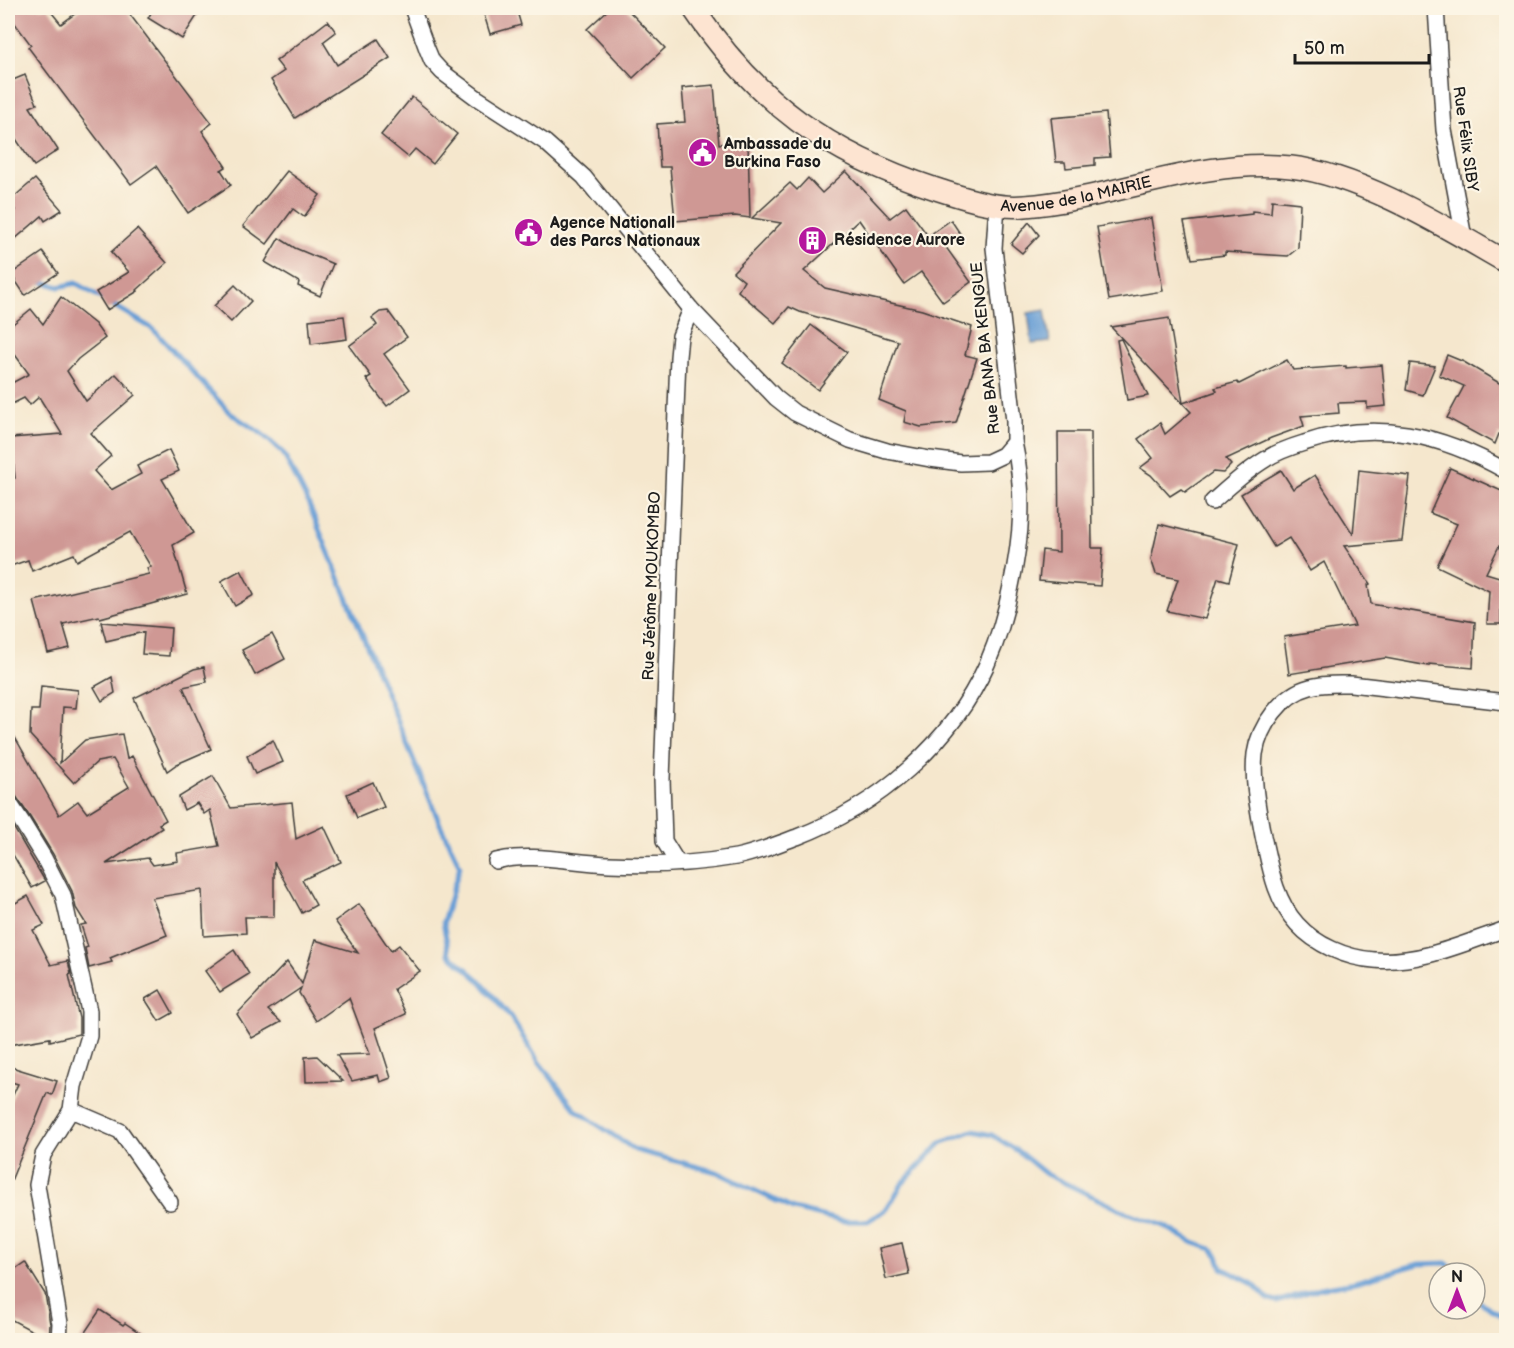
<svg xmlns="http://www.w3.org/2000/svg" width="1514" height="1348" font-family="'Balsamiq Sans',sans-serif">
  <rect width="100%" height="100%" fill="#fcf5e5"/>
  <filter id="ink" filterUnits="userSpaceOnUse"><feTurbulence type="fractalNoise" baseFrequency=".0167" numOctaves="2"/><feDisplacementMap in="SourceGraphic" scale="12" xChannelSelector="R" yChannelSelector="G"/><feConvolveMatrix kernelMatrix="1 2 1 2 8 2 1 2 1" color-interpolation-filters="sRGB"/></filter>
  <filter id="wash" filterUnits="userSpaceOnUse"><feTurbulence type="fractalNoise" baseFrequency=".008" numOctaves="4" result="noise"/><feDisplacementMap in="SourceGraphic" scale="24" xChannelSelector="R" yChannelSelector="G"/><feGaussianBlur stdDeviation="1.35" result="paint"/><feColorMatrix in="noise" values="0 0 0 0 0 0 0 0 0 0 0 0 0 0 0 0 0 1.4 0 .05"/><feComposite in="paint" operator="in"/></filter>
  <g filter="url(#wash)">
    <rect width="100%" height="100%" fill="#f5e7cd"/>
    <!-- water -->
    <path fill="#689ed5" stroke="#425d78" stroke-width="1.5" d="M1045 310 1050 342 1032 344 1028 313Z"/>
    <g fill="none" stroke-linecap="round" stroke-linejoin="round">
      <!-- stream -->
      <g stroke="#689ed5" stroke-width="5">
        <path d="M8 267 21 273"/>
        <path d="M37 280 59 287 76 283 153 329 230 413 262 434 283 453 307 500 440 824 460 866 443 922 449 954 478 979 510 1016 538 1061 576 1110 635 1150 717 1172 793 1209 842 1221H868L887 1209 902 1184 941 1143 972 1131 992 1135 1019 1152 1046 1174 1125 1212 1162 1225 1194 1243 1212 1249 1218 1256 1222 1268 1253 1284 1269 1300 1277 1302 1320 1288 1355 1282 1419 1264 1446 1263 1453 1269 1454 1273"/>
        <path d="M1475 1299 1506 1319"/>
      </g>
    </g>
    <g id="blocks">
      <!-- building -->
      <g fill="#cf9894">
        <path d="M8 8H48L61 24 83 8H125L212 123 202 131 226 167 221 170 231 185 188 213 156 166 131 184 28 47 31 45 8 14Z"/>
        <path d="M154 8H202L182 39 148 18Z"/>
        <path d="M482 8H516L521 25 490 34Z"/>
        <path d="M610 8H626L665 48 633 78 587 29Z"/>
        <path d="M328 21 336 32 323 42 337 65 378 39 390 58 295 118 271 80 284 71 276 61Z"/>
        <path d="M25 75 37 104 30 107 58 150 34 166 8 127 12 125 8 115V82Z"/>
        <path d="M714 85 719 144 748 141 750 218 735 216 675 221 670 167H660L657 124 685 122 682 88Z"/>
        <path d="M412 97 457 134 433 164 415 149 408 157 381 135Z"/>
        <path d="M1106 113 1110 157 1095 158V165L1066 168 1065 162H1056L1051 118Z"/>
        <path d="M287 171 320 195 304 217 293 209 267 244 243 226Z"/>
        <path d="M846 171 890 218 906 206 928 236 951 220 961 235 945 246 971 282 943 302 921 272 904 284 859 220 804 271 825 288 922 310 972 327 965 355 977 358 956 423 921 427 904 422 906 411 879 400 898 341 800 312 789 307 775 323 738 291 744 281 733 272 781 223 752 218 790 183 797 190 808 178 822 193Z"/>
        <path d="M35 179 62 210 45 221 42 216 8 245V214L15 210 8 202Z"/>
        <path d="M1272 200 1300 203 1298 248 1288 256 1225 252V255L1192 259 1184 222 1252 214V211L1271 213Z"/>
        <path d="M1151 218 1163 291 1109 300 1097 227Z"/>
        <path d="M1029 222 1039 235 1022 253 1011 244Z"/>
        <path d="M137 229 167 263 137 290 138 291 107 310 96 292 129 272 111 252Z"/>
        <path d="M279 238 295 248 333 264 320 296 298 286 299 282 265 262Z"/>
        <path d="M43 252 58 273 25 295 11 274Z"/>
        <path d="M235 285 251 301 231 322 214 306Z"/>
        <path d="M61 297 95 324 105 338 78 359 67 371 86 401 116 374 135 395 91 433 111 456 94 471 111 490 141 474 137 466 169 450 179 471 162 479 194 533 173 545 187 594 100 618 99 616 63 624 70 648 48 653 34 601 149 574 147 568 151 567 130 532 77 561 74 554 32 571 28 560 8 567V481L15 478 11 438 62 434 39 397 30 405 24 398 8 406V385L29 374 8 345V328L31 309 43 324Z"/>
        <path d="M388 311 407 337 384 354 410 389 387 406 366 379 371 376 349 346 377 325 372 318 380 312Z"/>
        <path d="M344 316 347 339 311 344 309 320Z"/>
        <path d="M1169 318 1183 403 1217 391 1215 388 1237 382 1239 384 1287 360 1293 370 1346 366V368L1382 365 1386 406 1367 408V402L1338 403 1339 413 1301 416 1304 426 1271 438 1226 459 1231 465 1223 473 1213 472 1185 492 1181 489 1170 496 1151 475 1140 468 1153 458 1138 439 1160 423 1165 434 1191 412 1111 327Z"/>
        <path d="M811 325 847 352 818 390 782 363Z"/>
        <path d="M1121 339 1148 396 1127 400 1117 340Z"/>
        <path d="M1447 355 1464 362 1506 387V437L1499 434 1495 444 1447 418 1464 386 1439 375Z"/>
        <path d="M1410 363 1435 366 1423 395 1406 390Z"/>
        <path d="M1058 432H1091L1092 548H1103L1100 586 1039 581 1042 550 1059 552Z"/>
        <path d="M1450 468 1506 493V550L1499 546 1486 573 1506 579V601L1501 600V624H1487L1489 591 1437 566 1457 524 1430 513Z"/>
        <path d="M1281 470 1293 489 1315 475 1353 534 1359 470 1410 476 1402 541 1344 546 1370 584 1368 585 1371 604 1475 622 1473 668 1429 664V666L1385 658 1289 674 1284 637 1355 626 1324 562 1310 571 1289 538 1274 547 1241 494Z"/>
        <path d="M1159 524 1239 544 1229 581 1218 578 1205 619 1167 611 1178 579 1156 574 1151 559Z"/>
        <path d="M241 570 254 595 235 606 221 581Z"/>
        <path d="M101 622 171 628 169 656 142 654 144 632 106 641Z"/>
        <path d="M272 634 285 659 255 675 242 650Z"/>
        <path d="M204 667 207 682 183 687 211 749 177 764 167 771 134 698 194 669Z"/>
        <path d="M112 677 115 693 102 701 94 687Z"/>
        <path d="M41 686 78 690 76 708 63 707 60 763 85 740 122 734 127 759 132 756 166 820 159 824 162 828 106 864 148 858 153 865 178 861 177 853 219 846 210 810 204 814 197 803 184 810 179 797 213 776 231 808 292 802 296 839 324 826 341 862 302 880 316 905 302 913 274 862V917H245L246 933 204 936 202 890 152 898 167 935 110 958 112 962 89 968 85 948 88 947 81 925 86 924 76 908 72 891 53 854 30 817 16 796 8 791V725L59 815 78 801 87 813 129 787 113 759 97 762 74 783 30 735 31 710H39Z"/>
        <path d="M273 740 283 762 255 774 247 756Z"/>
        <path d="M373 782 384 807 357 818 347 794Z"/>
        <path d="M8 818 45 881 32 888 12 853 8 856Z"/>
        <path d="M28 896 44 925 33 930 51 965 68 961 71 974 69 975 79 1018V1034L50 1041V1038L8 1045V907Z"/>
        <path d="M359 904 391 951 399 945 420 971 394 989 406 1014 375 1028 391 1078 380 1082 378 1075 352 1081 337 1055 370 1054 349 998 316 1021 299 993 301 988 268 1010 281 1022 252 1038 237 1014 287 962 302 984 315 940 358 953 335 921Z"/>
        <path d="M234 950 249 974 220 992 205 971Z"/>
        <path d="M160 990 173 1013 159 1021 145 999Z"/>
        <path d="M317 1056 343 1081 306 1082 305 1057Z"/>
        <path d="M8 1066 57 1081 52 1095 47 1093 8 1188V1106L18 1084 8 1081Z"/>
        <path d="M902 1243 909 1274 886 1279 879 1248Z"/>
        <path d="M25 1262 45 1294 50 1324 49 1340 12 1320 8 1314V1274Z"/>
        <path d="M100 1310 123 1325 125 1323 152 1341H79Z"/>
      </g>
    </g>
  </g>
  <g filter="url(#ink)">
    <use href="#blocks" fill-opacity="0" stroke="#3d3a37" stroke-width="1.5"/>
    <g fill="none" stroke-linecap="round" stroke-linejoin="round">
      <defs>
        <g id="minor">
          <path d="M412 8 427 49 432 61 442 72 477 98 545 142 584 177 691 309 776 398 795 413 850 440 887 451 930 459 961 463 988 462 1003 455 1014 442V421L994 248 997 205"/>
          <path d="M1436 8 1444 130 1464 238"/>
          <path d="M1212 502C1229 487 1246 471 1266 459 1277 452 1291 447 1304 443 1376 418 1442 435 1506 471"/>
          <path d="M1506 702 1351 684C1337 684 1324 683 1310 687 1282 694 1259 726 1255 754 1252 781 1258 809 1263 836 1270 867 1275 900 1297 924 1316 945 1346 958 1374 960 1420 964 1464 943 1506 929"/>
          <path d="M8 801 22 822 44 858 63 895 89 1011V1036L74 1086 71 1110 43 1155 37 1185 60 1323 59 1340"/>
          <path d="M496 861C530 852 574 863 609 864 651 866 695 864 736 857 757 853 777 844 797 837 878 806 951 744 987 664 998 639 1006 612 1011 586 1022 535 1025 493 1014 442"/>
          <path d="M677 862 664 841 662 779 678 357 680 336 691 309"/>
          <path d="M71 1110 120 1131 170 1202"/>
        </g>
        <g id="secondary">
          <path id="s1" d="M693 8C757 103 828 154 936 189 965 198 995 209 1025 206 1115 199 1200 157 1291 167 1361 175 1445 227 1506 262"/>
        </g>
      </defs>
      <!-- minor casing -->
      <use href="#minor" stroke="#3d3a37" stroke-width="18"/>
      <!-- secondary casing -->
      <use href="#secondary" stroke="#3d3a37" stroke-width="24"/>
      <!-- minor -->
      <use href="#minor" stroke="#fff" stroke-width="15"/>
      <!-- secondary -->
      <use href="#secondary" stroke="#fde4d1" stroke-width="21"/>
    </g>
  </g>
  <!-- icons -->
  <defs>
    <symbol id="civic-disc" viewBox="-11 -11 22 22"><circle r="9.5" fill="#b5179e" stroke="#fcf5e5"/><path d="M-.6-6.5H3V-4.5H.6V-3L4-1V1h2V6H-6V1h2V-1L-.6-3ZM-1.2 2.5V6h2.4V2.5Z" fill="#fff"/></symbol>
    <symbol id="building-disc" viewBox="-11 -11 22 22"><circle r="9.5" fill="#b5179e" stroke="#fcf5e5"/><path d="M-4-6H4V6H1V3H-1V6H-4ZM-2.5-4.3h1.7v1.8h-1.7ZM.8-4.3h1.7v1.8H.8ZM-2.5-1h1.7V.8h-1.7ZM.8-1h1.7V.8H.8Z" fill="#fff"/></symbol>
  </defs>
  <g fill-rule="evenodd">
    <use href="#civic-disc" x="686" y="136" width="33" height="33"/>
    <use href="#civic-disc" x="512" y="216" width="33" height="33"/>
    <use href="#building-disc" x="796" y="224" width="33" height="33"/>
  </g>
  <g text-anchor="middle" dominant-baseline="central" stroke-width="4.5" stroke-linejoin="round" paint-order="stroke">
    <!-- street labels -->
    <g font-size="16" fill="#1c1c1c" stroke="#fcf5e5">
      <text transform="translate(1465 139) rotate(82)">Rue Félix SIBY</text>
      <text stroke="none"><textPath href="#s1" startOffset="453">Avenue de la MAIRIE</textPath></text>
      <text transform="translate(986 348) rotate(-96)">Rue BANA BA KENGUE</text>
      <text transform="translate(652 586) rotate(-88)">Rue Jérôme MOUKOMBO</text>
    </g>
    <!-- poi labels -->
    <g font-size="16" font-weight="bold" fill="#1c1c1c" stroke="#fcf5e5" text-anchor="start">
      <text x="724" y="144">Ambassade du<tspan x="724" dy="18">Burkina Faso</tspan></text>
      <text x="550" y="223">Agence Nationall<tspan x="550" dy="18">des Parcs Nationaux</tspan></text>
      <text x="834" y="240">Résidence Aurore</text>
    </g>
  </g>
  <!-- margin -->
  <rect width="1514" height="1348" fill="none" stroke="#fcf5e5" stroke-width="30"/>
  <!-- north arrow -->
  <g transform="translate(1457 1291)"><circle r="28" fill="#fcf5e5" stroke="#a29e95" stroke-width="1.5"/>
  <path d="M0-4.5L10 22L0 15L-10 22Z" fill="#b5179e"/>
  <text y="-9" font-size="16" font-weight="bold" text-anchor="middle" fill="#1c1c1c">N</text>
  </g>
  <!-- scale -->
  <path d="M1295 54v9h134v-9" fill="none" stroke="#1c1c1c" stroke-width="3"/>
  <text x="1304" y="54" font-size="18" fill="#1c1c1c" stroke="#fcf5e5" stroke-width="4.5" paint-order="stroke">50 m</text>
</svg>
